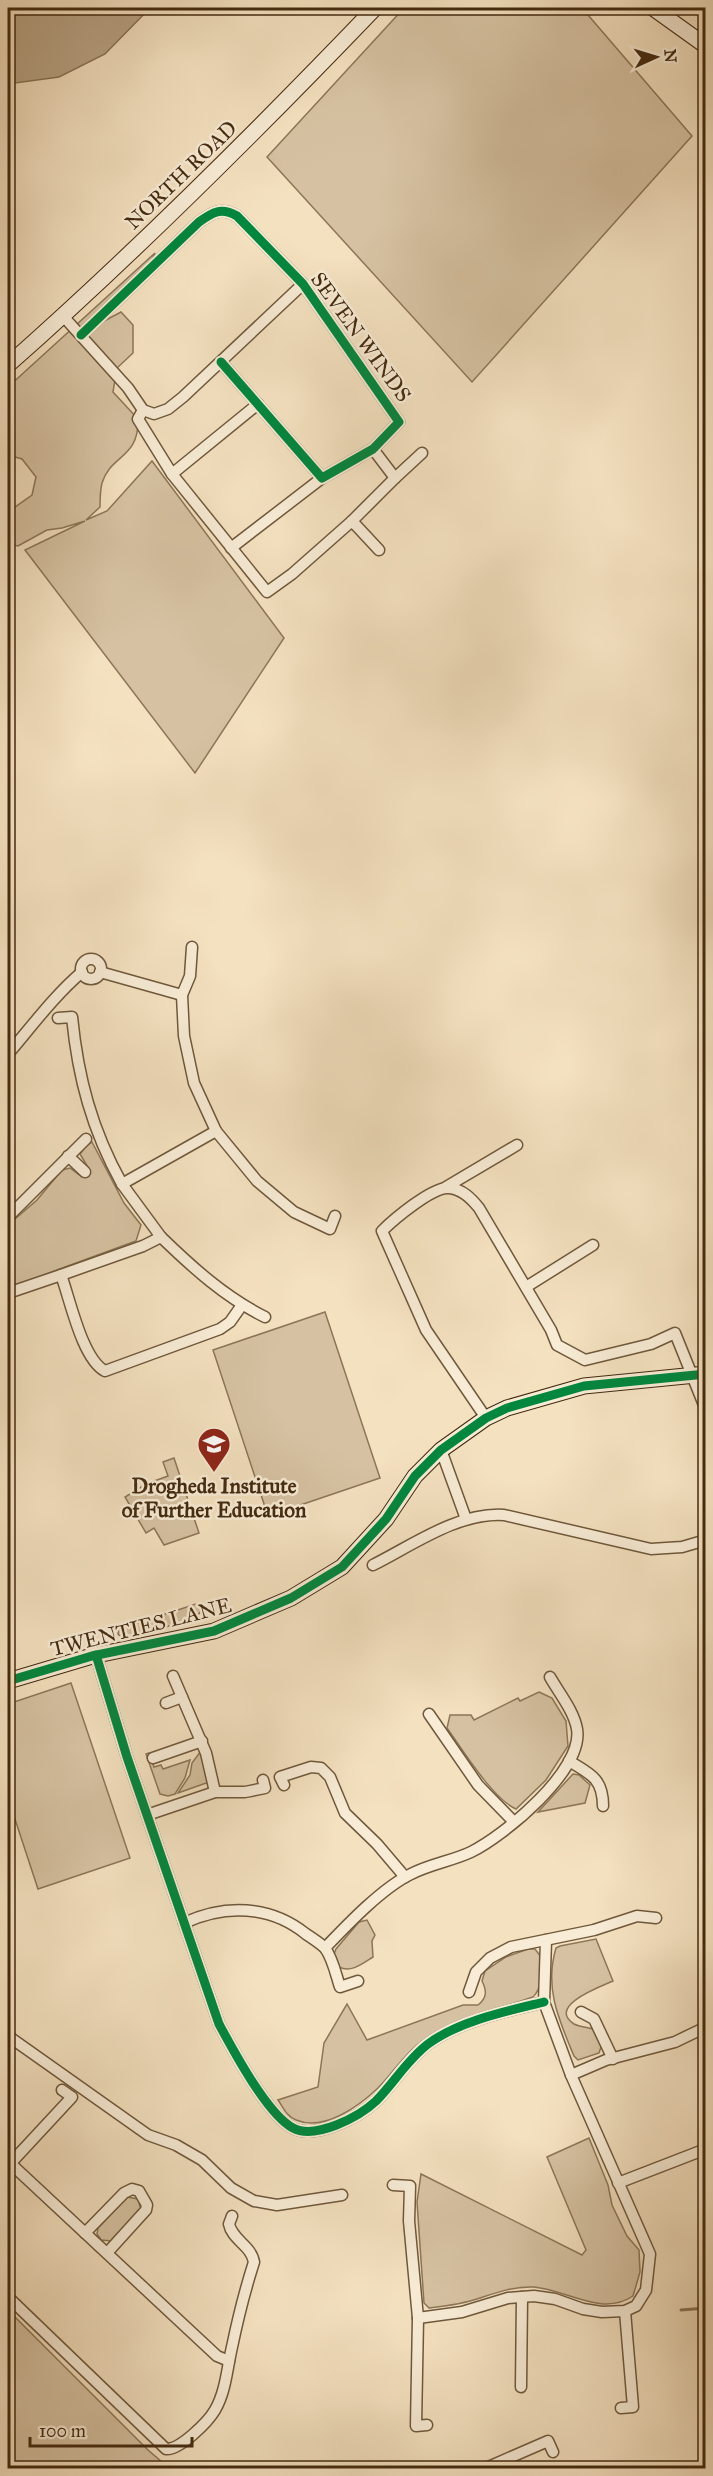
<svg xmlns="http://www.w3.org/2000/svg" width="713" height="2476" font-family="'IM FELL Great Primer',serif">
  <rect width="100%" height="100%" fill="#f4e1c0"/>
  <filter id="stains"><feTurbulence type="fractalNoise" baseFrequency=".00333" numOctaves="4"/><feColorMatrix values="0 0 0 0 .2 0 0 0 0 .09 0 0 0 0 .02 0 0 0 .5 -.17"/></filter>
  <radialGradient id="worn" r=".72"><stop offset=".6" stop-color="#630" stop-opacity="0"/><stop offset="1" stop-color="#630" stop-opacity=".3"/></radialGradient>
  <!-- green -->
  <g fill="#d6c2a2" stroke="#8c7658" stroke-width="1.5">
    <path d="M404 8H582L692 136 472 382 267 157Z"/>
    <path d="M155 253 143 281 111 306 104 321 121 312 133 325V353L117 368 113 392 138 419C139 459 111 454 102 483 100 491 100 500 100 507L86 520 107 511 152 461 284 638 195 773 25 550 85 521 62 528 47 530 18 546 8 544V512L32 495 36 477 22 459 8 455V387Z"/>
    <path d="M92 1142 124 1203 141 1225 136 1241 8 1288V1225L37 1200 62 1170 70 1168 82 1177 89 1169 80 1154 86 1146Z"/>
    <path d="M325 1312 380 1478 268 1516 213 1350Z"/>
    <path d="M174 1458 199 1533 164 1545 154 1528 146 1533 125 1497 146 1484 168 1476 163 1462Z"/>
    <path d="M196 1604 201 1606C201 1611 202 1612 197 1615 183 1625 140 1633 122 1638L118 1634 119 1629Z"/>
    <path d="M71 1683 130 1858 38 1889 8 1798V1704Z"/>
    <path d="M539 1692 552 1698 566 1721 568 1746 546 1780 516 1809C493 1799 462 1749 447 1728L450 1715H471L474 1720 518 1698 520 1701Z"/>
    <path d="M201 1751 209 1782 178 1793 190 1775 192 1763Z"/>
    <path d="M149 1753 154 1767 161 1765 163 1769 190 1760 185 1778 175 1794 168 1796 160 1794 146 1754Z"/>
    <path d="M573 1774 579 1775 590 1785 585 1803 538 1812Z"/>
    <path d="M367 1920 375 1935 372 1941 373 1957C362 1964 351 1973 339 1967L334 1954 336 1949 359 1922Z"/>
    <path d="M596 1939 613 1981C602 1986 546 2006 574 2024 580 2027 587 2027 593 2029L602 2044 599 2053 578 2060 574 2056C559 2020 544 1988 556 1948L560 1946Z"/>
    <path d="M528 1949H535L541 1957C541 1970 543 1988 533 1997 496 2010 455 2019 422 2041 404 2054 393 2073 378 2088 359 2106 324 2132 296 2120 287 2117 283 2107 278 2100L318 2087 324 2043 347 2004 367 2040 463 2005H478C487 1998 487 1991 482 1981L485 1971 506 1957Z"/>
    <path d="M589 2138 608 2185 612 2205 627 2236 639 2250 640 2272 633 2296C602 2317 567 2290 534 2287 515 2286 498 2292 480 2298 463 2304 447 2306 429 2308L424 2303 417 2202 421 2174 582 2255 586 2250 547 2157Z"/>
    <path d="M127 2197 138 2199 141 2210 112 2241 101 2240 97 2234 98 2228Z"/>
    <path d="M8 2310 148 2450 169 2468H8Z"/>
  </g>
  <!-- water -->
  <path fill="#b8a384" stroke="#897355" stroke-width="1.5" d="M8 8H150L105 54 59 77 8 84Z"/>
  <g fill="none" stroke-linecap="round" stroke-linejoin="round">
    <!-- stream -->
    <path stroke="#897355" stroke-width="3" d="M681 2310 706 2308"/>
    <defs>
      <g id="street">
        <path d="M63 316 128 388 143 410 154 414 168 409 183 397 303 284"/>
        <path d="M81 335 199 222C213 212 221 207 237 216L303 284 399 422 373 449 322 478 221 362"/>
        <path d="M143 410 138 419 172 474 258 404"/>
        <path d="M373 449 395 478 422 453"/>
        <path d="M172 474 267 592 292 574 352 521 379 550"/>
        <path d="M352 521 395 478"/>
        <path d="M231 548 322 478"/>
        <path d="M192 947 190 976 182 995 184 1036 194 1083 216 1131"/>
        <circle cx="91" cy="969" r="10"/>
        <path d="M100 972 182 995"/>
        <path d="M58 1018 72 1017C78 1078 92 1130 122 1184"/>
        <path d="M8 1054C32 1026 54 996 82 972"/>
        <path d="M68 1156 85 1172"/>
        <path d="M446 1187 517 1145"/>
        <path d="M8 1217 86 1139"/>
        <path d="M161 1237 122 1184 216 1131 257 1181 294 1212 330 1229 335 1216"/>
        <path d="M61 1275 143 1246 161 1237C193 1268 225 1297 265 1317"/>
        <path d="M526 1287 593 1245"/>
        <path d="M8 1293 61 1275C70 1299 82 1359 105 1371L220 1329 230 1322 242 1305"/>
        <path d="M486 1418 426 1330 382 1231C393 1220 433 1186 449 1188 462 1189 471 1198 479 1208L551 1330 557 1345 585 1360 651 1344 675 1333 706 1410"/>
        <path d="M441 1450 466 1519"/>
        <path d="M373 1565C413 1545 458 1512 504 1515L651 1549 682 1547 706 1540"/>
        <path d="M96 1655 127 1757 219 2024C233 2050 267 2114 293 2128 315 2140 359 2117 376 2101 394 2083 407 2060 428 2044 459 2021 507 2011 544 2002"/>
        <path d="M173 1676 206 1753 215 1792"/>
        <path d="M166 1703 182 1697"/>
        <path d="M429 1714 478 1785 514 1822"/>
        <path d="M153 1758 202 1741"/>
        <path d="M569 1761C591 1774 603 1779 603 1806"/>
        <path d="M284 1785 280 1777 311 1767 321 1768 330 1777 345 1813 377 1844 405 1877"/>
        <path d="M147 1815 215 1792H245L265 1788 263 1780"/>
        <path d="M184 1923C225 1904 270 1905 306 1934 312 1938 320 1943 325 1948 333 1959 336 1975 340 1987L358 1981"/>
        <path d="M325 1948C347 1925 382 1888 411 1874 430 1864 452 1861 471 1852 504 1836 584 1770 577 1729 574 1711 559 1693 550 1677"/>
        <path d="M469 1992 476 1972 490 1958 511 1947 594 1930 637 1916 656 1918"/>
        <path d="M581 2012 594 2019 613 2059"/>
        <path d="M8 2036 148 2135 176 2145 202 2160 231 2188 254 2201 277 2205 342 2195"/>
        <path d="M571 2075 606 2060 675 2042 702 2029"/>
        <path d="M10 2163 217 2356 229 2361"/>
        <path d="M8 2166 72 2097 62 2090"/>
        <path d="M618 2183 706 2149"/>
        <path d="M393 2185 410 2186 409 2221 418 2318 416 2426 427 2425"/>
        <path d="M85 2233 124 2193 132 2189 139 2191 147 2205 146 2210 107 2253"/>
        <path d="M8 2297 166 2449C180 2450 208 2422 215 2410 226 2391 227 2368 232 2347 238 2318 245 2290 254 2262 251 2245 232 2240 229 2224L232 2216"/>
        <path d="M418 2318 462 2312 508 2298 534 2296 555 2299 583 2309 602 2312 625 2311 636 2306 646 2290 650 2254 571 2075 544 2002 546 1940"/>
        <path d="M521 2387 522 2297"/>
        <path d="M621 2408 633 2407 625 2311"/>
        <path d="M486 2468 548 2441 553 2452"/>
      </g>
      <g id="secondary">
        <path d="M653 8 706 46"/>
        <path d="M8 365C136 252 257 131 375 8"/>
        <path d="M8 1681 92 1656 214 1631 291 1598 342 1567 386 1519 415 1476 441 1450 486 1418 507 1408 584 1386 706 1374"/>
      </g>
    </defs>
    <!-- street casing -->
    <use href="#street" stroke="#6f583b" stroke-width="13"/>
    <!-- secondary casing -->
    <use href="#secondary" stroke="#432a0f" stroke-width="17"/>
    <!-- street -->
    <use href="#street" stroke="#f8ecd6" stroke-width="10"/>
    <!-- secondary -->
    <use href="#secondary" stroke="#f8ecd6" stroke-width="15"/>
    <defs>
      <g id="cycleway">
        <path d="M81 335 199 222C213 212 221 207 237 216L303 284 399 422 373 449 322 478 221 362"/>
        <path d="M96 1655 127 1757 219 2024C233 2050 267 2114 293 2128 315 2140 359 2117 376 2101 394 2083 407 2060 428 2044 459 2021 507 2011 544 2002"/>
        <path d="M8 1681 92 1656 214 1631 291 1598 342 1567 386 1519 415 1476 441 1450 486 1418 507 1408 584 1386 706 1374"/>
      </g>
    </defs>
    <!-- cycleway casing -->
    <use href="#cycleway" stroke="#f8ecd6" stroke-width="13"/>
    <!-- cycleway -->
    <use href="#cycleway" stroke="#00873e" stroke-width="9"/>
  </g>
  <!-- icons -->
  <defs>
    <symbol id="university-pin" viewBox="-11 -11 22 30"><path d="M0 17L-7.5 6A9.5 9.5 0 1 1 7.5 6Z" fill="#8f2418" stroke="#f8ecd6"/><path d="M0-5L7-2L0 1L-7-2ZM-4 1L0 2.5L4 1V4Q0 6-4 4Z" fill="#fff"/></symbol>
  </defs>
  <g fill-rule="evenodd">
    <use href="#university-pin" x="195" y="1425" width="38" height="52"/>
  </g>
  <g text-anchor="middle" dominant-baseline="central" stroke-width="5" stroke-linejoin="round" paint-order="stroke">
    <!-- street labels -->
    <g font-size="21" fill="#432a0f" stroke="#f8ecd6">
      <text transform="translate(181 175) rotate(-44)">NORTH ROAD</text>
      <text transform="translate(361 337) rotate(54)">SEVEN WINDS</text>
      <text transform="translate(141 1627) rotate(-14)">TWENTIES LANE</text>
    </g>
    <!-- poi labels -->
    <g font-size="21" font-weight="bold" fill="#432a0f" stroke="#f8ecd6">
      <text x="214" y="1486">Drogheda Institute<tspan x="214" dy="24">of Further Education</tspan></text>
    </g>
  </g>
  <!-- margin -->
  <rect width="713" height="2476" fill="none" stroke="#f4e1c0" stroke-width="30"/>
  <rect x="9" y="9" width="695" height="2458" fill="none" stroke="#432a0f" stroke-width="3"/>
  <rect x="15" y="15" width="683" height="2446" fill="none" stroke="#432a0f" stroke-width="1.5"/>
  <!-- north arrow -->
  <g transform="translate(656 57) rotate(86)" stroke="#f8ecd6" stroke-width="4.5" paint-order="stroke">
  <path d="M0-4.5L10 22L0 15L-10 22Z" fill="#432a0f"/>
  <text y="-9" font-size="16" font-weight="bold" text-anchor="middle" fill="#432a0f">N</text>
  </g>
  <!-- scale -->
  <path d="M30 2437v9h162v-9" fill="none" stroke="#432a0f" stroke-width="3"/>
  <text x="39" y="2437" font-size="18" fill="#432a0f" stroke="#f8ecd6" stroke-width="4.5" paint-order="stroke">100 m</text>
  <rect width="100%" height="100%" filter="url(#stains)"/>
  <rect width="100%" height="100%" fill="url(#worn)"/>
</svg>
